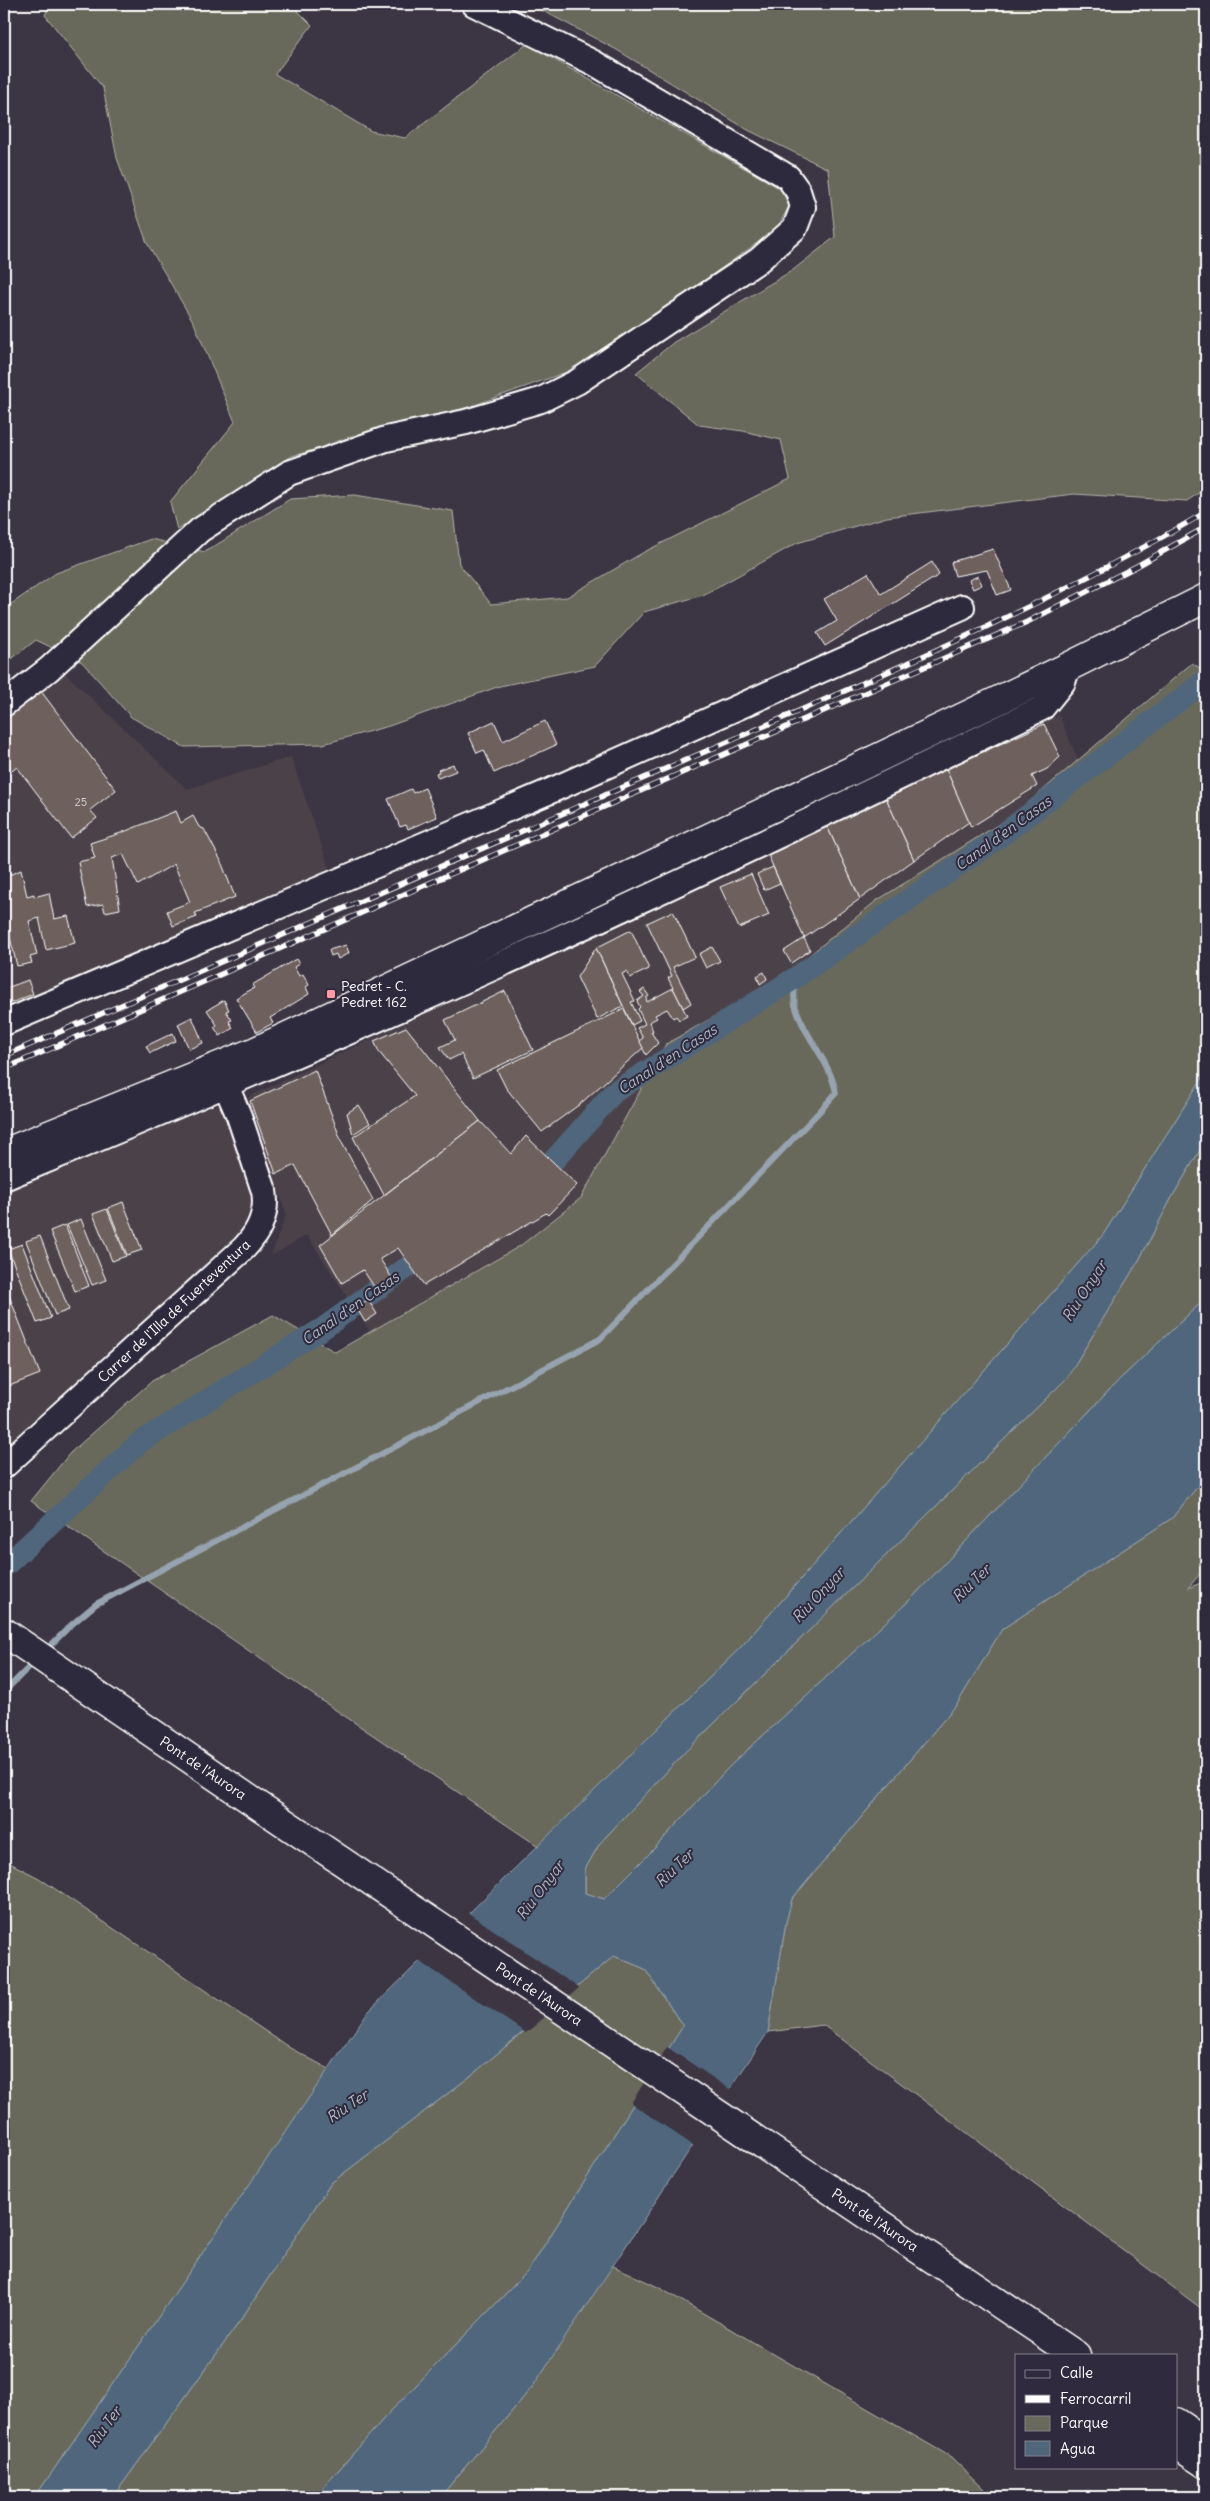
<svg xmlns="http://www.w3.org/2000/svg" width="1210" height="2501" font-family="Delius,sans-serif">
  <rect width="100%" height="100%" fill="#3c3543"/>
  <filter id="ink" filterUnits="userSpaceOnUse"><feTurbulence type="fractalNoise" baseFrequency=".02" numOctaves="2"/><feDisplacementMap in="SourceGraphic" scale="10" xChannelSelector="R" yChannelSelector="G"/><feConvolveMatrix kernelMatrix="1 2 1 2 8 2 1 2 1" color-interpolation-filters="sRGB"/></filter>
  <g filter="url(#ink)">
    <!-- built -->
    <g fill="#4b424a">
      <path d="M62 670 187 789 291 757 331 873 4 1010V714Z"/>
      <path d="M1059 715 1078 760 1015 814 876 901 779 980 666 1044 581 1198 520 1246 370 1332 307 1235 271 1256 286 1214 248 1097Z"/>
      <path d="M220 1104 243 1162 252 1203 241 1233 4 1449V1190Z"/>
    </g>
    <!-- green -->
    <g fill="#68695a" stroke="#b4b4ac">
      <path d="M50 4H291L312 25 275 74 371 131 405 138 527 44 781 189 789 206 777 229 583 366 472 406 292 456 177 530 170 502 235 422 194 323 147 243 117 158 103 88 45 15Z"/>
      <path d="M530 4H1206V488L1187 501 1074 494 887 517 797 543 703 595 644 612 595 666 500 686 389 726 323 744 184 747 131 717 82 662 36 640 4 665V609L56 573 151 539 205 552 290 499 355 495 453 511 459 564 491 604 567 597 644 552 790 479 781 440 743 431 699 425 636 373 674 342 793 270 835 237 828 169 748 130 617 50Z"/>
      <path d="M1192 663 1206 672V1072L1103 1235 742 1646 538 1846 303 1688 31 1501 70 1453 152 1381 273 1315 335 1352 520 1246 581 1198 666 1044 779 980 876 901 1015 814Z"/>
      <path d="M1206 1140V1298L1119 1380 912 1598 729 1767 653 1850 604 1899 585 1893V1869L600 1843 685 1752 1066 1379 1139 1260 1172 1197Z"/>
      <path d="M1206 1476V1567L1188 1588 1206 1581V2312L823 2025 768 2032 786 1922 792 1899 957 1704 1002 1629 1172 1518Z"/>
      <path d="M4 1860 39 1878 290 2048 329 2069 35 2497H4Z"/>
      <path d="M614 1956 645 1969 683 2026 528 2271 387 2415 315 2497H113L240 2321 331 2183 468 2078Z"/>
      <path d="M611 2265 658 2287 951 2457 992 2497H440L533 2386Z"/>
    </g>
    <!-- water -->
    <path fill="#50667b" stroke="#96a3b0" d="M1206 1072V1140L1172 1197 1139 1260 1066 1379 685 1752 600 1843 585 1869V1893L604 1899 653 1850 729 1767 912 1598 1119 1380 1206 1298V1476L1172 1518 1002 1629 957 1704 792 1899 786 1922 768 2032 533 2386 440 2497H315L387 2415 528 2271 683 2026 645 1969 614 1956 468 2078 331 2183 240 2321 113 2497H35L367 2013 742 1646 1103 1235Z"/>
    <!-- pier -->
    <g fill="#3c3543">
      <path d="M467 1912 579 1988 526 2033 418 1960Z"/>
      <path d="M667 2047 731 2090 694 2146 631 2103Z"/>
    </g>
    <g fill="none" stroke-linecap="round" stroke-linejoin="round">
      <!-- stream -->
      <g stroke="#96a3b0" stroke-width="6">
        <path d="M44 1652 70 1626 96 1604 600 1339 819 1112 836 1093C830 1060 804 1037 795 1005 793 997 795 986 795 978"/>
        <path d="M4 1692 35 1661"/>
      </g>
      <!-- canal -->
      <g stroke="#50667b" stroke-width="22">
        <path d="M528 1179 555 1159 614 1092 795 978 998 838 1206 680"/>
        <path d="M4 1567 139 1443 325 1327 434 1248"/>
      </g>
    </g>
    <!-- building -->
    <g fill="#6e615c" stroke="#fff">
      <path d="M993 549 1011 590 997 595 987 570 955 576 951 562Z"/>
      <path d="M932 562 939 575 825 646 817 633 837 621 824 599 868 573 881 594Z"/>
      <path d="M978 576 982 585 973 589 969 580Z"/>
      <path d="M40 690 116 790 90 810 97 818 71 838 17 767 4 777V718Z"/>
      <path d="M494 721 503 741 545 721 556 745 494 773 484 750 477 753 468 733Z"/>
      <path d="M1044 724 1060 757 1047 769 1032 776 1037 786 971 827 946 769Z"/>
      <path d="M453 764 456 771 438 778 436 773 439 772 438 770Z"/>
      <path d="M946 769 969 822 914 860 886 798Z"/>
      <path d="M425 788 437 817 408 829 406 825 400 827 388 799 411 789 413 793Z"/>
      <path d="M886 798 914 860 860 899 827 826Z"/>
      <path d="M176 811 181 823 193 816 199 827 204 829 220 859 235 897 195 913 197 917 173 926 167 911 190 902 174 864 138 885 123 854 112 858 120 909 105 912 103 904 87 907 78 862 95 858 90 843 121 833Z"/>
      <path d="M827 826 860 899 804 938 768 855Z"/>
      <path d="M773 867 780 883 764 890 757 874Z"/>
      <path d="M8 868 9 875 21 870 27 896 34 894V897L49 893 54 919 68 916 75 943 46 950 39 918 29 921 37 955 30 957 32 963 17 966 4 913V869Z"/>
      <path d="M751 874 769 915 739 928 720 887Z"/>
      <path d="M673 911 695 957 673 967 691 1003 683 1008 668 978 672 976 647 923Z"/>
      <path d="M631 930 649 969 630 978 627 971 622 974 635 1001 631 1002 640 1021 632 1025 596 948Z"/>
      <path d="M804 938 810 950 791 963 784 951Z"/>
      <path d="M346 945 349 953 338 959 336 954 331 956 329 950Z"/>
      <path d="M712 947 720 961 706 968 699 954Z"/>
      <path d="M596 948 623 1006 597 1019 577 977Z"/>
      <path d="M296 959 299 964 294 967 299 976 303 974 309 985 306 987 309 994 270 1018 273 1023 257 1032 236 998 254 988 252 985Z"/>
      <path d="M764 972 767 979 760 984 757 976Z"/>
      <path d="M28 980 33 994 4 1006V989Z"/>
      <path d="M673 988 687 1016 679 1020 676 1016 673 1018 667 1009 655 1015 657 1018 649 1022 653 1031 651 1032 658 1043 646 1055 639 1041 643 1038 637 1028 645 1024 638 1009 640 1007 637 1001 644 996 640 992 644 989 649 996 646 998 647 1002Z"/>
      <path d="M505 991 533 1050 473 1078 461 1054 449 1060 440 1047 455 1040 445 1020Z"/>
      <path d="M224 1000 229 1010 226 1011 232 1020 229 1021 233 1028 220 1036 214 1027 217 1025 207 1010Z"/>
      <path d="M624 1009 643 1048 580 1104 542 1132 506 1088 497 1070Z"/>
      <path d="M192 1017 203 1043 189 1049 178 1024Z"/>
      <path d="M406 1027 480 1121 384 1195 353 1137 415 1096 379 1052 374 1041Z"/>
      <path d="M173 1033 176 1041 150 1053 146 1046Z"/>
      <path d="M315 1070 342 1143 373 1200 332 1235 295 1165 276 1174 250 1101Z"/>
      <path d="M359 1105 370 1123 353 1134 347 1113Z"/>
      <path d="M480 1121 511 1154 526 1136 577 1185 548 1215 546 1213 424 1285 398 1248 380 1259 395 1283 379 1294 363 1270 342 1283 320 1245Z"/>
      <path d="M123 1202 142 1250 127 1255 108 1208Z"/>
      <path d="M107 1209 126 1256 112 1261 93 1214Z"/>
      <path d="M81 1219 106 1280 92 1285 67 1225Z"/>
      <path d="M65 1225 89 1286 75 1291 50 1231Z"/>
      <path d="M40 1236 69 1310 55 1315 26 1241Z"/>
      <path d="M22 1244 51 1318 37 1323 8 1249Z"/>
      <path d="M4 1283 40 1374 4 1388Z"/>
      <path d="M368 1300 377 1314 365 1322 356 1307Z"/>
    </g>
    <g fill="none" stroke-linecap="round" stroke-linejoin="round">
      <defs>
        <g id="minor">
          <path d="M4 704 49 669 200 530 289 473 386 439 466 422 541 400 577 382 759 260 795 228 803 207 798 191 788 177 594 63 474 4"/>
          <path d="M4 1023 548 792 962 607"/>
          <path d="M4 1178C217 1090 429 999 639 901 774 839 908 773 1042 708L1063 682 1068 667"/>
          <path d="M4 1466 244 1248C259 1232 268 1213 264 1191L239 1116 220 1072"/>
        </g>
        <path id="tertiary" d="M4 1153 256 1051 855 769 1068 667 1206 598"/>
        <g id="secondary">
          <path d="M4 1632 261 1807 1076 2355"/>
          <path d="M1176 2422 1206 2442"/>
          <path d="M1176 2444 1206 2464"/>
        </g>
      </defs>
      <!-- minor casing -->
      <use href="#minor" stroke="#fff" stroke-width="28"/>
      <!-- tertiary casing -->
      <use href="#tertiary" stroke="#fff" stroke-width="31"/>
      <!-- secondary casing -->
      <use href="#secondary" stroke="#fff" stroke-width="31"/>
      <!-- minor -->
      <use href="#minor" stroke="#2f2a3d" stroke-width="24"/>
      <!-- tertiary -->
      <use href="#tertiary" stroke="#2f2a3d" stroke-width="28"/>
      <!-- secondary -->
      <use href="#secondary" stroke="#2f2a3d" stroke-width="28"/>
      <defs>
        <g id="rail">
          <path d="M4 1056C219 963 433 869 649 776 837 694 1029 616 1206 512"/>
          <path d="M4 1069 1027 622 1137 566 1206 527"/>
        </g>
      </defs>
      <!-- rail casing -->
      <use href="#rail" stroke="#fff" stroke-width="5.5"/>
      <!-- rail -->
      <use href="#rail" stroke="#2f2a3d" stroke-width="4" stroke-dasharray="11" stroke-linecap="butt"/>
    </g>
  </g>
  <!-- markers -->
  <rect fill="#ff9aa2" stroke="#2f2a3d" stroke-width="2" x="326" y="989" width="10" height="10" rx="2.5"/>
  <g text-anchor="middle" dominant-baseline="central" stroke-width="4" stroke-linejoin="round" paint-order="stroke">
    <!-- number labels -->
    <g font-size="11" fill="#dbd8d6">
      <text x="81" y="802">25</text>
    </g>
    <!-- poi labels -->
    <g font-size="14" fill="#fff" stroke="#2f2a3d" text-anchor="start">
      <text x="341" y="986">Pedret - C.<tspan x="341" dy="16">Pedret 162</tspan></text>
    </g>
    <!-- street labels -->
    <g font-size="14" fill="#fff" stroke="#2f2a3d">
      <text transform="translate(174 1311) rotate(-43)">Carrer de l'Illa de Fuerteventura</text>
      <text transform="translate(203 1768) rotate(34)">Pont de l'Aurora</text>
      <text transform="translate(539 1994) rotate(34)">Pont de l'Aurora</text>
      <text transform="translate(875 2220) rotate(34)">Pont de l'Aurora</text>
    </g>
    <!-- water labels -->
    <g font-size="15" font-style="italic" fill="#b0bac4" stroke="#2f2a3d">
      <text transform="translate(1003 833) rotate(-36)">Canal d'en Casas</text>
      <text transform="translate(667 1059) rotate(-33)">Canal d'en Casas</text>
      <text transform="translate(1084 1291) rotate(-57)">Riu Onyar</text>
      <text transform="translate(350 1308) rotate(-35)">Canal d'en Casas</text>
      <text transform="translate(971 1583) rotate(-44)">Riu Ter</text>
      <text transform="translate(818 1595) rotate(-47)">Riu Onyar</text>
      <text transform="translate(674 1868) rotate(-44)">Riu Ter</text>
      <text transform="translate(540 1890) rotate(-53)">Riu Onyar</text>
      <text transform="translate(347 2106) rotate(-34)">Riu Ter</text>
      <text transform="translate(104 2427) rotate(-54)">Riu Ter</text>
    </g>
  </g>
  <!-- margin -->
  <rect width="1210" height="2501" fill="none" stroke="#2f2a3d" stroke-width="20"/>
  <rect x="10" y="10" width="1190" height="2481" fill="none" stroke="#fff" stroke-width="2" filter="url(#ink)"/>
  <!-- legend -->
  <rect x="1015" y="2354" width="162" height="115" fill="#2f2a3d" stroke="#827f8b"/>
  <rect x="1025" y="2370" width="25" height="8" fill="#2f2a3d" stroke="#827f8b"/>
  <text x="1060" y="2378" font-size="15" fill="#ffffff">Calle</text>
  <rect x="1025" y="2395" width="25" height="8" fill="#ffffff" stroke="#827f8b"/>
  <text x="1060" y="2404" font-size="15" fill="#ffffff">Ferrocarril</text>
  <rect x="1025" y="2416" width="25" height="15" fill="#68695a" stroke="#827f8b"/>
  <text x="1060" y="2428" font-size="15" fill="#ffffff">Parque</text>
  <rect x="1025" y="2441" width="25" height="15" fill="#50667b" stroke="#827f8b"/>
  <text x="1060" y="2454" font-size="15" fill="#ffffff">Agua</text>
</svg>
